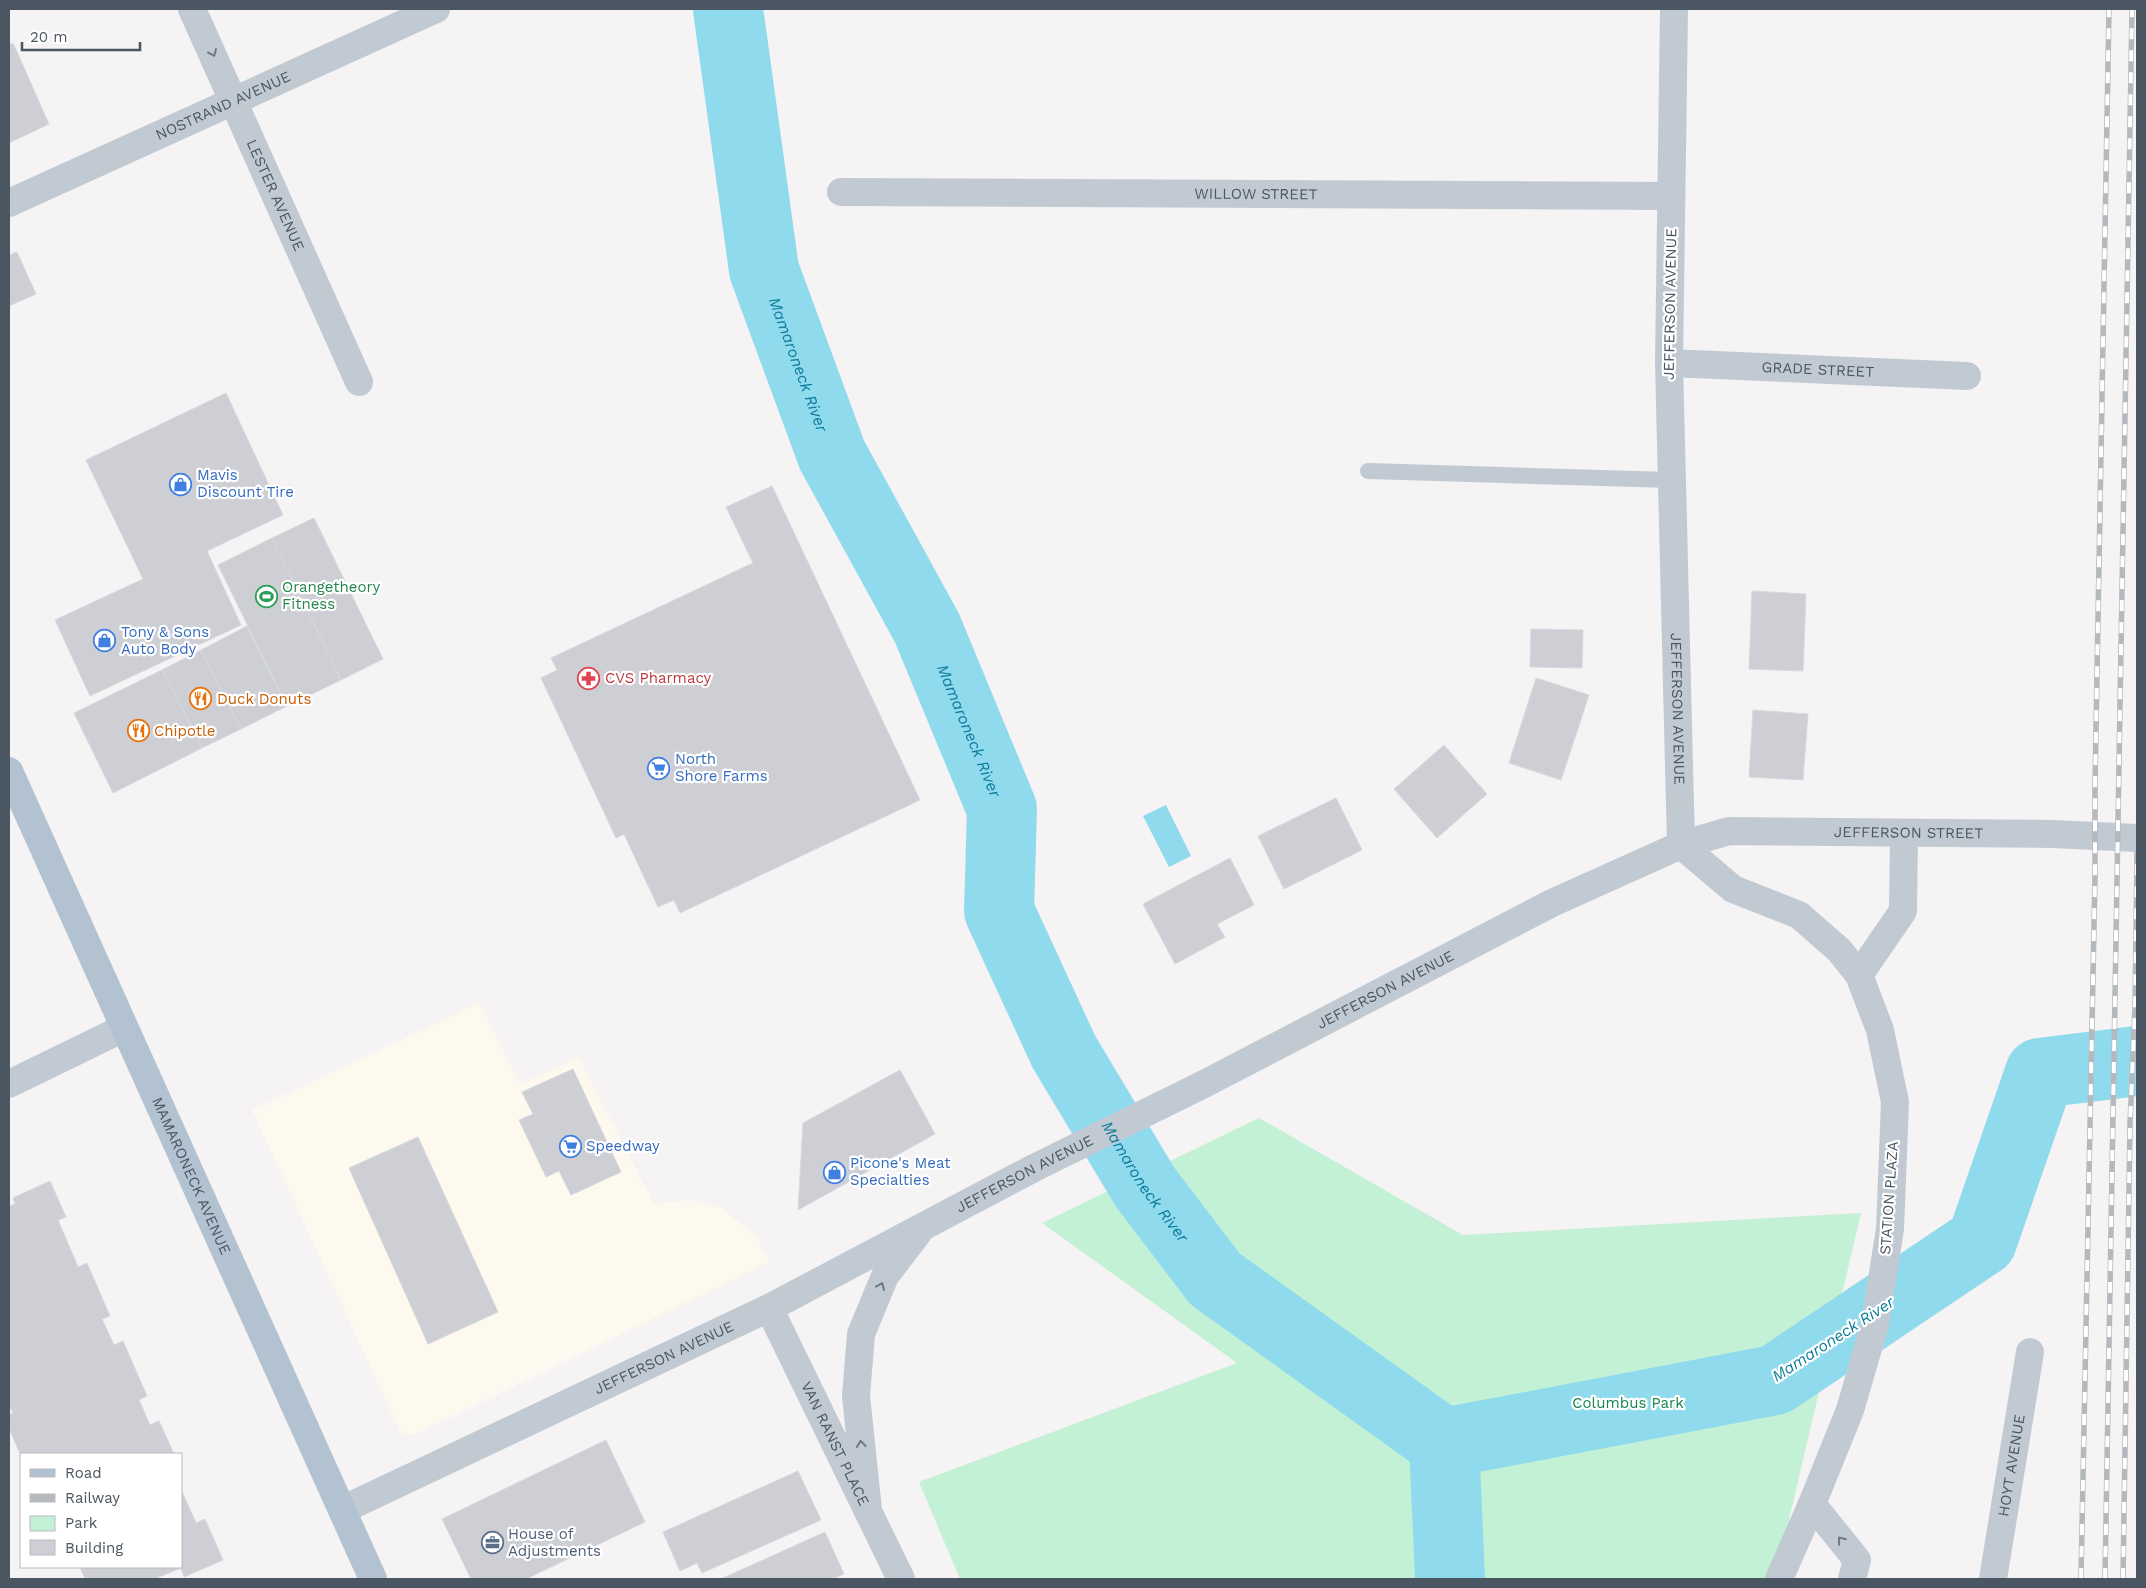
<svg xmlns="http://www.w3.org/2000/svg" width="2146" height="1588" font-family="'Work Sans',sans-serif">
  <rect width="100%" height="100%" fill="#f5f3f3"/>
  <!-- commercial -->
  <path fill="#fdf9ef" d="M480 1003 520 1084 579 1058 654 1204 689 1200 721 1208 754 1234 770 1261 417 1434 401 1433 252 1110Z"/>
  <!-- green -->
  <path fill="#c3f1d5" d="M1259 1118 1463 1235 1861 1213 1775 1579H960L919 1482 1237 1363 1042 1223Z"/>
  <!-- water -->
  <path fill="#90daee" d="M1166 805 1191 856 1169 867 1143 816Z"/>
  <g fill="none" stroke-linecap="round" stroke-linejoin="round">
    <!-- river -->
    <g stroke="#90daee" stroke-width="70">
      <path id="s1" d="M728 9 764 270 832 455 927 628 1002 809 999 911 1064 1052 1145 1187 1215 1279 1444 1443 1775 1380 1982 1241 2040 1073 2137 1061"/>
      <path d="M1444 1443 1450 1579"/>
    </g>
  </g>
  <!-- building -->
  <g fill="#cdcfd5" stroke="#d7d9de">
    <path d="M13 43 49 124 9 143V45Z"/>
    <path d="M17 252 36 294 9 306V255Z"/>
    <path d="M226 393 283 515 207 551 241 625 90 696 55 620 143 579 86 460Z"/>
    <path d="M772 486 920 800 680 913 674 900 658 907 624 834 616 838 541 678 557 670 551 658 753 563 726 507Z"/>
    <path d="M314 518 383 659 341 680 272 538Z"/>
    <path d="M272 538 341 680 287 706 218 565Z"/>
    <path d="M1752 591 1806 594 1803 671 1749 669Z"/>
    <path d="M247 626 287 706 241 729 201 650Z"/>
    <path d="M1531 629 1583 630 1582 668 1530 667Z"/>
    <path d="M201 650 241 729 202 748 162 670Z"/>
    <path d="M162 670 202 748 113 793 74 713Z"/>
    <path d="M1536 678 1589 695 1561 780 1509 763Z"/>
    <path d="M1753 710 1808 714 1803 780 1749 777Z"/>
    <path d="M1444 745 1487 794 1437 838 1394 789Z"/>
    <path d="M1336 798 1362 850 1284 889 1258 836Z"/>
    <path d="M1230 858 1254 905 1217 924 1225 937 1175 964 1143 904Z"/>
    <path d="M573 1069 621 1172 571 1195 559 1171 546 1177 519 1120 533 1114 522 1092Z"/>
    <path d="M900 1070 935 1134 798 1210 803 1123Z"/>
    <path d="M418 1137 498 1312 428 1344 349 1168Z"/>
    <path d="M50 1181 66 1217 58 1220 78 1267 87 1263 110 1316 102 1319 114 1345 123 1341 147 1396 139 1400 150 1425 159 1421 174 1454H21V1456L9 1428V1415L13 1413 9 1405V1206L15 1204 13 1198Z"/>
    <path d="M606 1440 645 1522 526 1579H471L442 1519Z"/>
    <path d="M798 1471 821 1520 702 1573 697 1563 680 1571 663 1532Z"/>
    <path d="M181 1489 196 1523 205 1519 223 1560 184 1577 181 1568 154 1579H85L80 1567H181Z"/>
    <path d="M825 1532 844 1574 832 1579H721Z"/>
  </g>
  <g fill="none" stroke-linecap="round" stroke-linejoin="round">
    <!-- lane -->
    <path stroke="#c1cad2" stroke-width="16" d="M1368 471 1671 480"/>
    <!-- street -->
    <g stroke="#c1cad2" stroke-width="28">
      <path id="s2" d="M192 9 359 382"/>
      <path id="s3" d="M1674 9 1669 363 1681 845"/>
      <path id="s4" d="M841 192 1671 196"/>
      <path id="s5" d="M9 203 436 9"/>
      <path id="s6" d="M1669 363 1967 376"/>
      <path d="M1681 845 1733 889 1799 915 1839 950 1859 975 1880 1030 1895 1102 1890 1229 1875 1324 1850 1410 1812 1504 1779 1579"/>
      <path d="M1859 975 1903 911 1904 834"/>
      <path d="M9 1084 124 1028"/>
      <path id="s7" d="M769 1308 901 1579"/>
      <path d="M1812 1504 1857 1560 1852 1579"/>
      <path id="s8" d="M342 1510 769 1308 1034 1168 1204 1084 1552 903 1681 845 1729 831 2053 834 2137 838"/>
      <path d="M868 1510 856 1396 861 1334 885 1276 918 1233"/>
      <path id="s9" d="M1993 1579 2030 1352"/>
    </g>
    <!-- primary -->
    <path stroke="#b3c2d1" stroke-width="28" id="s10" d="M9 771 373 1579"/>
    <defs>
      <g id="rail">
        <path d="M2081 1579 2095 876V786L2109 9"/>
        <path d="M2105 1579 2132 9"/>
        <path d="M2123 1579 2130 1124 2135 1009 2137 853"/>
      </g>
    </defs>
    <!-- rail casing -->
    <use href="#rail" stroke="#b5b8bd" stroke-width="5.5"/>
    <!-- rail -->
    <use href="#rail" stroke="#fff" stroke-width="4" stroke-dasharray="11" stroke-linecap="butt"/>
  </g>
  <!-- one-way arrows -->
  <defs><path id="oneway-chevron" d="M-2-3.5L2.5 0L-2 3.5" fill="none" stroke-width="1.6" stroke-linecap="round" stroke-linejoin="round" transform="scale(1.25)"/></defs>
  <g stroke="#6e7983">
    <use href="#oneway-chevron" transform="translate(213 53) rotate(66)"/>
    <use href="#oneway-chevron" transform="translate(881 1286) rotate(-67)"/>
    <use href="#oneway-chevron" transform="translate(861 1444) rotate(-96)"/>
    <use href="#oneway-chevron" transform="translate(1841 1540) rotate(-128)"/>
  </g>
  <!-- icons -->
  <defs>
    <symbol id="shop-ring" viewBox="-11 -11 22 22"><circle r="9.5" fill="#fff" stroke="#3f7fe0" stroke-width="1.5"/><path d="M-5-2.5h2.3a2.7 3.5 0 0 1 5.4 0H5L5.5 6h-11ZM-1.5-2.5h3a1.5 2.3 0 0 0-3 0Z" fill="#3f7fe0"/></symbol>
    <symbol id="stadium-ring" viewBox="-11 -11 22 22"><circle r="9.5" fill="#fff" stroke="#2e9e5b" stroke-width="1.5"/><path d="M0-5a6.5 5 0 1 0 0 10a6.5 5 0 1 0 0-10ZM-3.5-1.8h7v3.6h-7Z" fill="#2e9e5b"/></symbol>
    <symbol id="pharmacy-ring" viewBox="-11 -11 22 22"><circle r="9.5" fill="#fff" stroke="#e0444e" stroke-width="1.5"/><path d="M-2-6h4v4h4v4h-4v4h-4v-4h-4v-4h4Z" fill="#e0444e"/></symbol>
    <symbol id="restaurant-ring" viewBox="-11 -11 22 22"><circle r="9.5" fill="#fff" stroke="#e8710a" stroke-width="1.5"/><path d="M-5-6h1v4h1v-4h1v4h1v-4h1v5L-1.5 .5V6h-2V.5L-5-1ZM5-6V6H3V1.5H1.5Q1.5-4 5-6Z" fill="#e8710a"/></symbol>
    <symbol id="supermarket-ring" viewBox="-11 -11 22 22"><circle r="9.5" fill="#fff" stroke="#3f7fe0" stroke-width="1.5"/><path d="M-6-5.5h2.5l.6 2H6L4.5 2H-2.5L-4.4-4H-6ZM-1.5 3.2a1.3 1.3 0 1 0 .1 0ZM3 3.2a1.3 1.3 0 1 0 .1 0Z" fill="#3f7fe0"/></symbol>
    <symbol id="office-ring" viewBox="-11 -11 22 22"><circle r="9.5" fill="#fff" stroke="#5c6f8a" stroke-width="1.5"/><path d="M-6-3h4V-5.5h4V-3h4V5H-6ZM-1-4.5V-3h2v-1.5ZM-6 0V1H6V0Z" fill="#5c6f8a"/></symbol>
  </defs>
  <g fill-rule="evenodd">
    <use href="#shop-ring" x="168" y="472" width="25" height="25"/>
    <use href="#stadium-ring" x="254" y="584" width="25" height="25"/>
    <use href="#shop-ring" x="92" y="628" width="25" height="25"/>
    <use href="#pharmacy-ring" x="576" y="666" width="25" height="25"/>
    <use href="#restaurant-ring" x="188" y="686" width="25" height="25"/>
    <use href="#restaurant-ring" x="126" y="718" width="25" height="25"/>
    <use href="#supermarket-ring" x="646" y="756" width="25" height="25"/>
    <use href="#supermarket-ring" x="558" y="1134" width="25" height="25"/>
    <use href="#shop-ring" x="822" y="1160" width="25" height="25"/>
    <use href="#office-ring" x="480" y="1530" width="25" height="25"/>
  </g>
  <g text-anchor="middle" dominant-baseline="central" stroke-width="4.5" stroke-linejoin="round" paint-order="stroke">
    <!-- street labels -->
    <g font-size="15" fill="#4a5661" stroke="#fff">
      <text stroke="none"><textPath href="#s5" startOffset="235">NOSTRAND AVENUE</textPath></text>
      <text stroke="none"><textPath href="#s4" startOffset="415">WILLOW STREET</textPath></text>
      <text stroke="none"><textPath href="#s2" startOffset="204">LESTER AVENUE</textPath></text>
      <text transform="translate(1670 304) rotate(-89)">JEFFERSON AVENUE</text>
      <text stroke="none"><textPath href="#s6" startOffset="149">GRADE STREET</textPath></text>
      <text stroke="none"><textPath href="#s3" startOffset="700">JEFFERSON AVENUE</textPath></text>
      <text stroke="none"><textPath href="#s8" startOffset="1725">JEFFERSON STREET</textPath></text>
      <text stroke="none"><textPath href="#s8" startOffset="1166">JEFFERSON AVENUE</textPath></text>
      <text stroke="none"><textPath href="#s8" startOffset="761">JEFFERSON AVENUE</textPath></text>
      <text stroke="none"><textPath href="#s10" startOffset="444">MAMARONECK AVENUE</textPath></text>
      <text transform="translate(1889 1198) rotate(-86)">STATION PLAZA</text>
      <text stroke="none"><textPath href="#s8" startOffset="356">JEFFERSON AVENUE</textPath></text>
      <text stroke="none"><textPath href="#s7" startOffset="151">VAN RANST PLACE</textPath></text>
      <text stroke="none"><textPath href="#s9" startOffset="115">HOYT AVENUE</textPath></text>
    </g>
    <!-- shop labels -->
    <g font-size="15" fill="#366cbe" stroke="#fff" text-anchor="start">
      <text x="197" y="475">Mavis<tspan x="197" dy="17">Discount Tire</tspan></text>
      <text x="121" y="632">Tony &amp; Sons<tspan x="121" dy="17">Auto Body</tspan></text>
      <text x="675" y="759">North<tspan x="675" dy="17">Shore Farms</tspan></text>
      <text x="586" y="1146">Speedway</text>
      <text x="850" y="1163">Picone's Meat<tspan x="850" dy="17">Specialties</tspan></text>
    </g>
    <!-- leisure labels -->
    <g font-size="15" fill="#27864d" stroke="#fff" text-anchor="start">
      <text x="282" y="587">Orangetheory<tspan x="282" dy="17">Fitness</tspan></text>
    </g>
    <!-- health labels -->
    <g font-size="15" fill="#be3a42" stroke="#fff" text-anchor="start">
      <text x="605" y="678">CVS Pharmacy</text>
    </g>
    <!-- food labels -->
    <g font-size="15" fill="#c56008" stroke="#fff" text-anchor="start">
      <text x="217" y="699">Duck Donuts</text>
      <text x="154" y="731">Chipotle</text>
    </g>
    <!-- park labels -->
    <g font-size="15" fill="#17864f" stroke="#fff">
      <text x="1628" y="1403">Columbus Park</text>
    </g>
    <!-- service labels -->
    <g font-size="15" fill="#4e5e75" stroke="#fff" text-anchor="start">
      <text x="508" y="1534">House of<tspan x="508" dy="17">Adjustments</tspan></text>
    </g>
    <!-- water labels -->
    <g font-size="16" font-style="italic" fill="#0c7c9b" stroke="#fff">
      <text stroke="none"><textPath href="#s1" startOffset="364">Mamaroneck River</textPath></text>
      <text stroke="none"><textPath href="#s1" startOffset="769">Mamaroneck River</textPath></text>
      <text stroke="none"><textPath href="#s1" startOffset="1264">Mamaroneck River</textPath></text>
      <text transform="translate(1833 1339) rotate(-33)">Mamaroneck River</text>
    </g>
  </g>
  <!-- border -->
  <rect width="2146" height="1588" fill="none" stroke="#4a5661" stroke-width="20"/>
  <!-- legend -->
  <rect x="20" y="1453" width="162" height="115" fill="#ffffff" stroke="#b7bbc0"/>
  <rect x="30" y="1469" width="25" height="8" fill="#b3c2d1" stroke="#b7bbc0"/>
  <text x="65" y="1478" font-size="15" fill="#4a5661">Road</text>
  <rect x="30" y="1494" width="25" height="8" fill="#b5b8bd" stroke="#b7bbc0"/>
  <text x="65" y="1503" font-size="15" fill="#4a5661">Railway</text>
  <rect x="30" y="1516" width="25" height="15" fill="#c3f1d5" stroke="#b7bbc0"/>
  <text x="65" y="1528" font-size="15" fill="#4a5661">Park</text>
  <rect x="30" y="1540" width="25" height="15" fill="#cdcfd5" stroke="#b7bbc0"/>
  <text x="65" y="1553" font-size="15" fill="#4a5661">Building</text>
  <!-- scale -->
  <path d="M22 42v8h118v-8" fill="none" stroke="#4a5661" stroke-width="2.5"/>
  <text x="30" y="42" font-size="15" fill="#4a5661" stroke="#ffffff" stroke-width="4" paint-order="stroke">20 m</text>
</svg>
